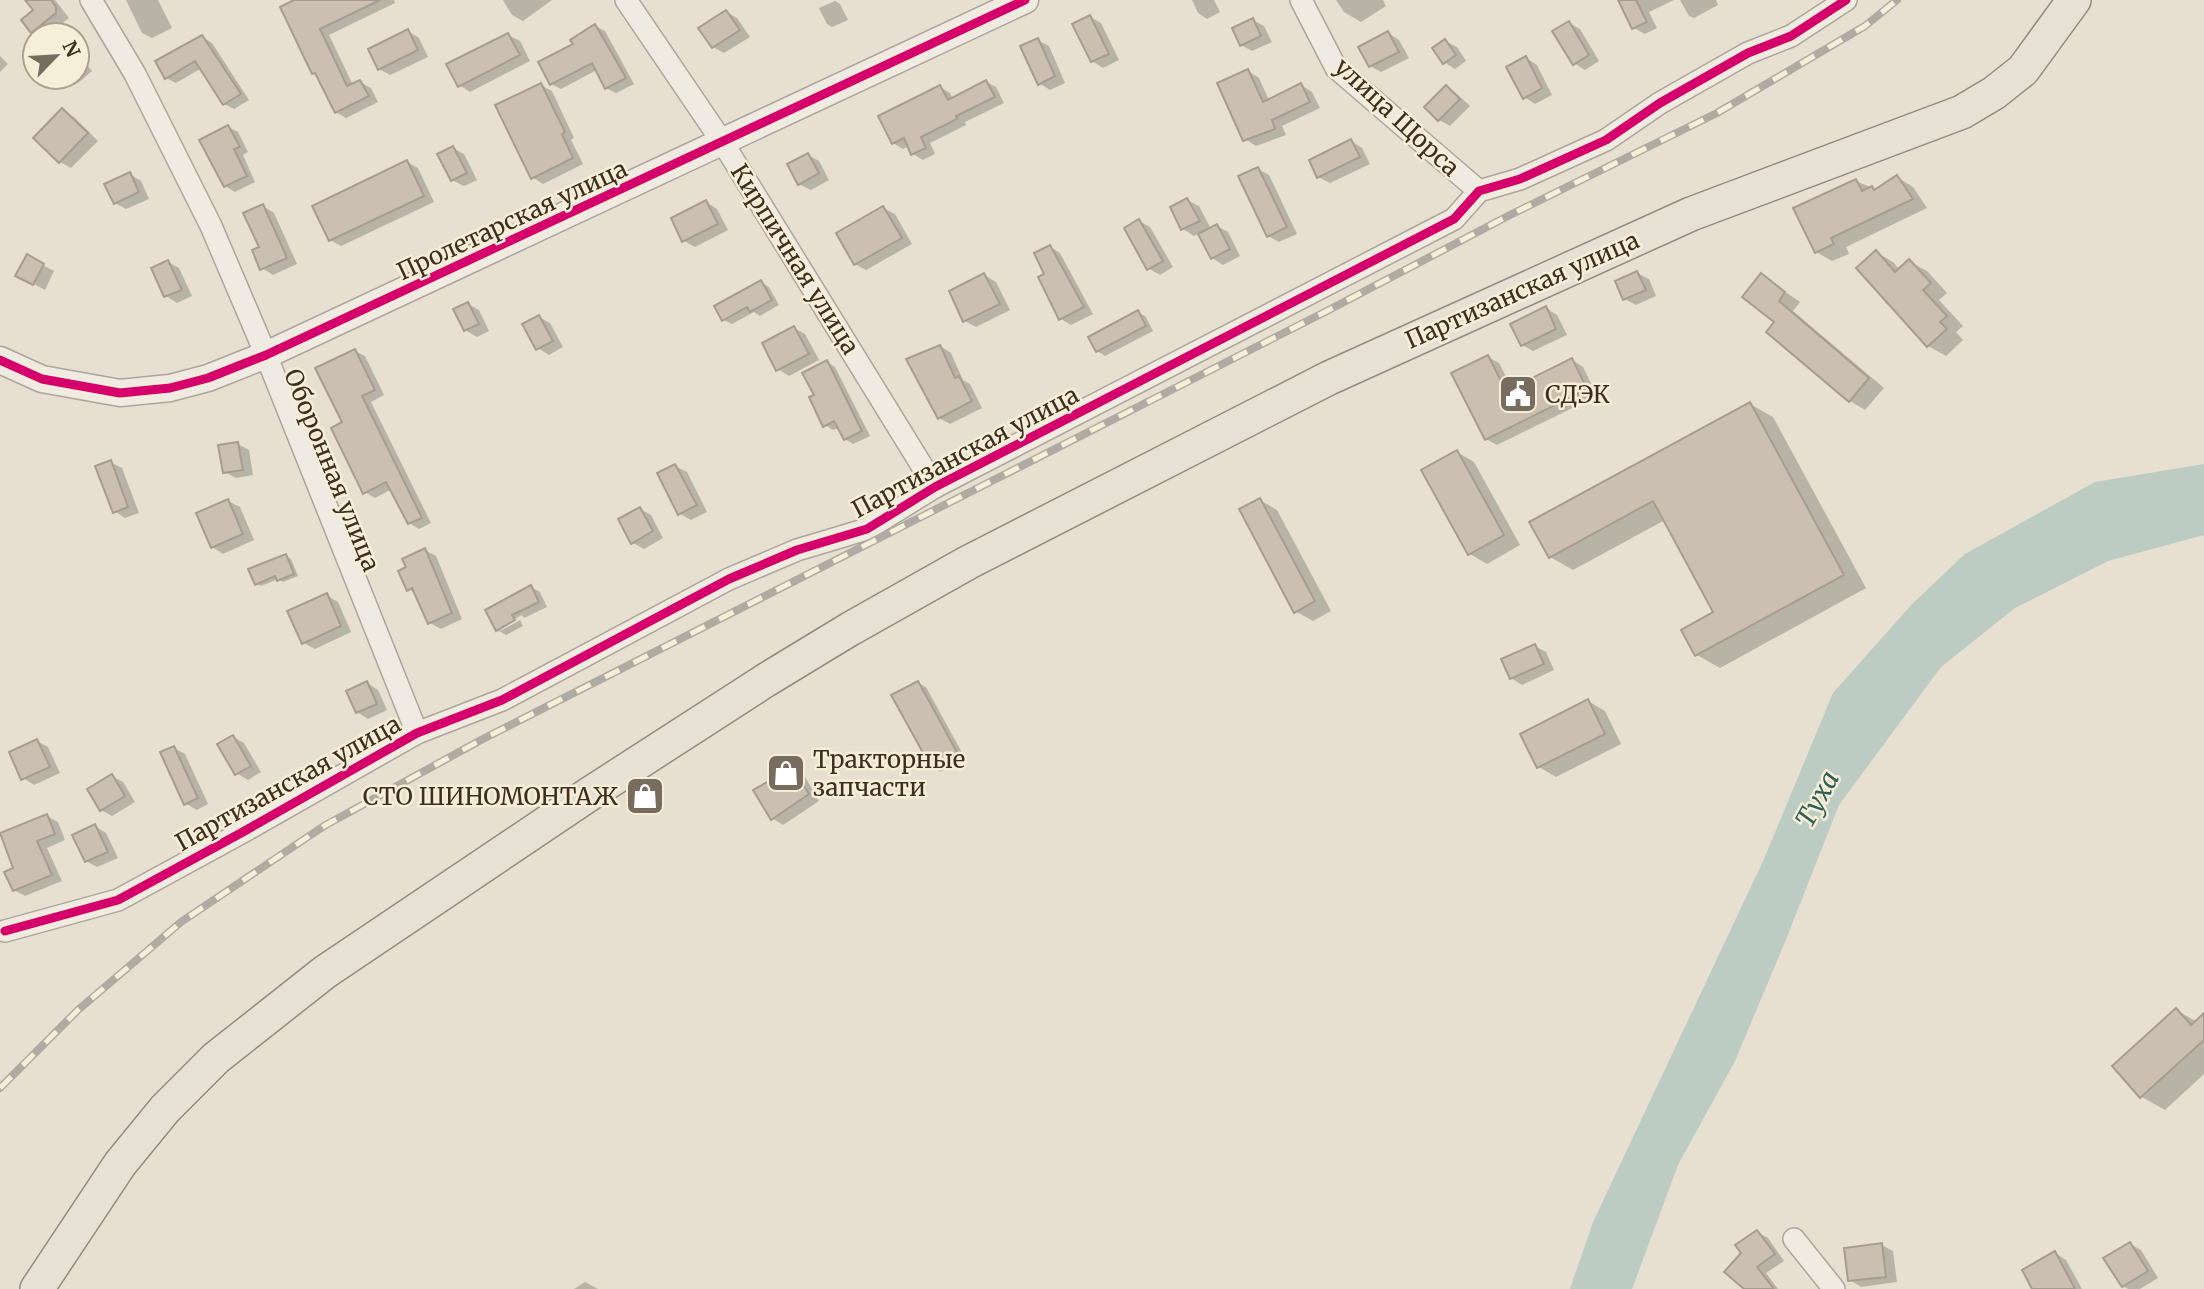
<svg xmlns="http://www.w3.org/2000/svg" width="2204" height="1289" font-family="Merriweather,serif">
  <rect width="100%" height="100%" fill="#e7e0d1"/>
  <!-- water -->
  <path fill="#bcccc2" d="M2204 464V535L2108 561 2015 608 1941 667 1839 805 1785 942 1735 1061 1678 1165 1632 1289H1570L1593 1222 1764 859 1833 693 1912 604 1965 554 2095 482Z"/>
  <!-- shadow -->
  <g fill="#0003" fill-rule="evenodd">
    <path d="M27 0H55L69 18 56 28 62 35H35L23 20 36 10Z"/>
    <path d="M126 0H158L172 28 152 38 142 33Z"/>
    <path d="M298 0H394L395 3 329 35 353 85 360 82 371 88 378 102 346 118 336 112 319 76 313 73Z"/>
    <path d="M503 0H556H552L523 21 512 15Z"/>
    <path d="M1192 0H1214L1220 12 1207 19 1198 13Z"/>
    <path d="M1336 0H1383L1386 6 1361 22 1344 12Z"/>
    <path d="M1620 0H1674L1649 12 1657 28 1645 34 1634 28Z"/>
    <path d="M1680 0H1716L1718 5 1694 18 1689 16Z"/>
    <path d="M835 1 840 4 848 20 832 27 827 24 819 8Z"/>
    <path d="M726 12 737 18 750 37 724 53 713 47Z"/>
    <path d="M1090 17 1101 23 1119 60 1103 68 1092 61Z"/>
    <path d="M1253 20 1264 26 1272 42 1252 51 1241 45Z"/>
    <path d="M1569 23 1580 29 1599 61 1585 70 1574 63Z"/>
    <path d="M595 26 605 31 634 84 616 93 606 88 597 70 561 89 551 84 575 45Z"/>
    <path d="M408 31 419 38 428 57 390 75 379 69Z"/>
    <path d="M1388 33 1399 40 1409 58 1381 72 1370 66Z"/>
    <path d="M508 35 520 41 530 61 470 92 459 85Z"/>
    <path d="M202 37 212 43 249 100 234 109 224 104 202 68 176 83 166 78Z"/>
    <path d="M1037 40 1049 46 1065 83 1050 90 1039 83Z"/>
    <path d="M1445 41 1457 47 1466 61 1455 69 1444 62Z"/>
    <path d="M77 53 92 71 78 83 69 77H77Z"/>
    <path d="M0 56 8 64 0 72Z"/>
    <path d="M1526 58 1537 65 1552 95 1535 104 1524 97Z"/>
    <path d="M1248 71 1259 78 1269 100 1301 85 1312 92 1320 108 1282 126 1286 135 1256 146 1245 139Z"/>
    <path d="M986 82 996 87 1004 103 965 122 966 125 930 143 935 154 923 160 913 154 909 146 903 149 893 143 940 87 950 93 953 99Z"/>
    <path d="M541 85 552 91 574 138 571 140 583 164 543 184 532 177Z"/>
    <path d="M1446 88 1457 94 1470 106 1450 126 1439 120Z"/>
    <path d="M62 111 74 117 98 141 71 168 60 162Z"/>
    <path d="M228 127 238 132 248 152 243 155 255 182 235 192 225 186Z"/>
    <path d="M1351 141 1362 148 1370 164 1330 183 1318 177Z"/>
    <path d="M453 148 464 154 477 180 464 186 452 180Z"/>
    <path d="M808 155 819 161 829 180 811 190 799 184Z"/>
    <path d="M407 162 418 168 434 202 341 246 330 240Z"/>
    <path d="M1258 169 1269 175 1297 234 1279 242 1268 236Z"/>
    <path d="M130 174 141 181 149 199 126 209 115 203Z"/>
    <path d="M1897 177 1913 187 1927 208 1846 247 1849 254 1832 261 1816 252 1856 181 1877 190Z"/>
    <path d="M1187 200 1199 206 1211 229 1217 226 1228 232 1240 256 1223 265 1212 258 1199 233 1194 236 1183 229Z"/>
    <path d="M706 202 717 209 728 230 695 247 684 241Z"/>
    <path d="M263 206 274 213 297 264 273 275 262 268Z"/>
    <path d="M883 208 895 214 912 244 866 270 855 264Z"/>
    <path d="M1139 221 1150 227 1173 267 1160 275 1148 268Z"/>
    <path d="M1050 247 1060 253 1093 314 1071 325 1061 319 1047 275Z"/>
    <path d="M1876 252 1893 262 1900 270 1910 262 1927 271 1947 293 1939 300 1963 326 1956 332 1963 340 1946 356 1928 346 1858 268Z"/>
    <path d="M27 257 54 271 45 290 17 275Z"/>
    <path d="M168 262 179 268 192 296 177 303 166 296Z"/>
    <path d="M1637 273 1649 279 1656 296 1636 305 1625 299Z"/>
    <path d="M984 275 996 282 1010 310 976 327 965 321Z"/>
    <path d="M1761 275 1800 302 1793 311 1884 388 1865 410 1850 401 1777 322Z"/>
    <path d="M761 282 769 287 779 305 760 316 754 312 732 324 724 320Z"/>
    <path d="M468 304 479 310 489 331 477 337 465 330Z"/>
    <path d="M1546 308 1557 315 1567 335 1533 351 1522 345Z"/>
    <path d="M1138 312 1146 317 1153 331 1105 356 1097 351Z"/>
    <path d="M539 317 550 323 563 347 549 355 538 348Z"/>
    <path d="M794 328 805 334 819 360 789 376 778 369Z"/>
    <path d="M940 346 951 353 963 380 970 384 982 408 950 424 939 418Z"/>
    <path d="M355 351 365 356 384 395 371 402 431 523 419 529 409 523 392 489 375 498 365 492 344 423Z"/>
    <path d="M1488 357 1499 363 1513 390 1572 360 1583 367 1597 396 1497 445 1486 439Z"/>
    <path d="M827 362 835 367 870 436 853 444 845 439 839 428 833 430 825 425 816 396Z"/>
    <path d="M1750 404 1773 417 1866 588 1720 668 1697 655 1683 630 1716 613 1665 520 1573 570 1550 557Z"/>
    <path d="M238 444 249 450 253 475 236 478 225 472Z"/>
    <path d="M1457 452 1474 462 1520 545 1487 564 1470 554Z"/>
    <path d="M110 462 122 468 139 513 125 518 114 511Z"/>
    <path d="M675 466 687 472 707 512 691 520 680 514Z"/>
    <path d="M1260 500 1277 510 1331 611 1313 621 1295 611Z"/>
    <path d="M228 501 240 507 254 540 223 554 212 547Z"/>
    <path d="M640 509 651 515 663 538 644 549 633 543Z"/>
    <path d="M425 550 436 556 462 619 441 629 430 623 417 594 408 589V568Z"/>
    <path d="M286 556 291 559 298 576 283 582 278 579 261 586 256 583Z"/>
    <path d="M531 587 540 592 547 607 520 620 523 626 506 635 497 630ZM522 615 524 618 500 631V627Z"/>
    <path d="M326 595 338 602 351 632 315 649 304 643Z"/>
    <path d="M1535 646 1546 652 1554 670 1522 685 1511 678Z"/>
    <path d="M367 683 378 690 387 710 368 719 357 712Z"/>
    <path d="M918 683 926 687 965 758 940 772 933 767Z"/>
    <path d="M1588 701 1605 711 1621 744 1556 777 1539 767 1522 735Z"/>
    <path d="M233 737 244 743 261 772 248 780 236 773Z"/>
    <path d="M37 741 48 747 60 773 34 785 23 778Z"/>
    <path d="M174 748 185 754 208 804 197 810 185 803Z"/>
    <path d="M789 762 800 768 819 801 783 825 772 818 780 776Z"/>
    <path d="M112 776 123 782 135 802 112 816 101 810Z"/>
    <path d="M47 816 58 822 65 840 47 848 62 881 25 896 14 890 15 869Z"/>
    <path d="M95 826 106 833 118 858 97 867 86 861Z"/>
    <path d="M2176 1010 2197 1022 2204 1016V1074L2165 1110 2142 1097Z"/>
    <path d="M1757 1232 1768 1238 1784 1261 1766 1273 1778 1289H1749Z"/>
    <path d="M2130 1244 2141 1250 2158 1278 2140 1289H2128L2123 1286Z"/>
    <path d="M1882 1245 1893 1251 1897 1282 1861 1287 1850 1280Z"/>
    <path d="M2055 1253 2066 1260 2082 1289H2034Z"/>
    <path d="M585 1282 598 1289H574Z"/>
  </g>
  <!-- building -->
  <g fill="#cbbfb2" stroke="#a89c90" stroke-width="2">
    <path d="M25 0H51L56 7V13L31 33 21 20 33 10Z"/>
    <path d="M294 0H380L320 29 347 86 360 80 369 96 335 113 315 73 312 74 280 7Z"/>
    <path d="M1618 0H1636L1647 22 1632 29Z"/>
    <path d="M726 10 740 30 712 48 698 28Z"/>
    <path d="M1090 15 1109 54 1091 62 1072 24Z"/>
    <path d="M1253 18 1261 36 1240 46 1232 28Z"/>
    <path d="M1569 21 1589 55 1573 65 1552 31Z"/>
    <path d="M595 24 626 78 605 89 592 63 550 85 538 62 573 44 570 40Z"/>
    <path d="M408 29 418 50 378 70 368 49Z"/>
    <path d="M1388 31 1399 52 1369 67 1358 47Z"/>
    <path d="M508 33 520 55 458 87 446 64Z"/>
    <path d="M202 35 241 94 223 105 195 61 165 79 155 61Z"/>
    <path d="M1038 38 1055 76 1038 85 1020 46Z"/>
    <path d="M1445 39 1456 55 1443 64 1432 48Z"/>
    <path d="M1526 56 1542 88 1523 99 1506 67Z"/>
    <path d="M1248 69 1263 102 1301 83 1310 102 1272 120 1275 129 1243 141 1217 83Z"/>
    <path d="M986 80 995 97 956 116 957 119 921 137 926 148 911 155 904 138 892 144 878 116 940 85 948 100Z"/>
    <path d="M541 83 565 132 562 134 573 158 531 179 495 105Z"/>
    <path d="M1446 85 1460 99 1438 121 1424 107Z"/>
    <path d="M62 108 88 133 59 163 33 138Z"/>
    <path d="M228 125 240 147 234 149 247 176 224 187 199 140Z"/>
    <path d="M1351 139 1360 157 1317 178 1309 160Z"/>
    <path d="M453 146 467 173 451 181 437 154Z"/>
    <path d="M808 153 819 173 798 185 787 164Z"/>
    <path d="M407 160 424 196 329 241 312 206Z"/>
    <path d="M1258 167 1287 227 1267 237 1238 176Z"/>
    <path d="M130 172 139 192 114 204 104 184Z"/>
    <path d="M1897 175 1913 199 1831 238 1834 244 1815 253 1793 208 1856 179 1862 191 1872 186 1874 190Z"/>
    <path d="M1187 198 1200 221 1181 230 1170 207Z"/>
    <path d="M706 200 718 224 682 242 671 218Z"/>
    <path d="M263 204 287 258 260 270 252 250 259 247 243 213Z"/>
    <path d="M883 206 902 238 854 265 836 233Z"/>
    <path d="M1139 219 1163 261 1147 270 1124 228Z"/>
    <path d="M1217 224 1230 249 1211 259 1198 234Z"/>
    <path d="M1050 245 1084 307 1059 320 1038 277 1044 274 1034 253Z"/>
    <path d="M1876 250 1895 272 1909 259 1931 283 1923 290 1947 316 1940 322 1947 329 1927 347 1856 268Z"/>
    <path d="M27 254 44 264 33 285 15 276Z"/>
    <path d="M168 260 182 290 164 297 151 268Z"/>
    <path d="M1637 271 1646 290 1623 300 1615 281Z"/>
    <path d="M984 273 1000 304 963 322 949 291Z"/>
    <path d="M1761 273 1785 292 1779 301 1869 378 1849 402 1766 332 1774 322 1742 297Z"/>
    <path d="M761 280 772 300 750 312 747 307 722 321 714 306Z"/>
    <path d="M468 302 479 324 464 331 453 309Z"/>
    <path d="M1546 306 1556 329 1521 346 1510 324Z"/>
    <path d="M1138 310 1146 326 1096 352 1088 337Z"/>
    <path d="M539 315 553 341 536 350 522 324Z"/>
    <path d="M794 326 809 354 776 371 762 343Z"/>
    <path d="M940 345 955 378 959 376 972 401 938 419 906 359Z"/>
    <path d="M355 349 375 390 362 396 422 518 408 524 386 482 363 494 331 428 342 422 315 368Z"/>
    <path d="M1488 355 1506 391 1572 358 1587 389 1485 440 1451 373Z"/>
    <path d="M827 360 862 431 844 440 834 421 823 427 809 397 814 395 802 373Z"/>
    <path d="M1750 402 1844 575 1695 656 1681 630 1713 612 1653 501 1549 558 1529 522Z"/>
    <path d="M238 442 243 470 223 473 218 445Z"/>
    <path d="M1457 450 1504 535 1468 555 1421 470Z"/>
    <path d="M111 460 128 507 113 513 95 466Z"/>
    <path d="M675 464 697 505 678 515 657 473Z"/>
    <path d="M1260 498 1315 601 1294 613 1239 509Z"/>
    <path d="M228 499 243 534 211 548 196 513Z"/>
    <path d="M640 507 653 531 631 544 618 519Z"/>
    <path d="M425 548 452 613 428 624 412 588 407 591 398 571 406 567 402 559Z"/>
    <path d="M286 554 294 574 277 581 275 576 255 585 248 569Z"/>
    <path d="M531 585 539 602 512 615 515 620 496 631 485 610Z"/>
    <path d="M327 593 341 626 302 644 287 611Z"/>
    <path d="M1535 644 1544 664 1510 679 1501 659Z"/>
    <path d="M367 681 377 704 356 713 346 691Z"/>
    <path d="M918 681 958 754 932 769 891 695Z"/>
    <path d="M1588 699 1605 734 1537 768 1520 734Z"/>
    <path d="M233 735 251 766 235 775 217 744Z"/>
    <path d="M37 739 50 767 21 780 9 752Z"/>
    <path d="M174 746 198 798 184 805 160 752Z"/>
    <path d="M789 760 809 794 771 820 753 790 778 776 773 769Z"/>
    <path d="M112 774 125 796 100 811 87 789Z"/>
    <path d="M47 814 55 834 37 841 52 875 13 891 4 872 13 868 0 833Z"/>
    <path d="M95 824 108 852 85 862 72 835Z"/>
    <path d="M2176 1008 2191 1025 2204 1013V1040L2140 1098 2112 1066Z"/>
    <path d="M1757 1230 1775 1254 1757 1267 1774 1289H1744L1724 1272 1741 1253 1735 1245Z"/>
    <path d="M2130 1242 2148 1271 2122 1287 2103 1258Z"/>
    <path d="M1882 1243 1886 1277 1848 1281 1844 1248Z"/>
    <path d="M2055 1251 2075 1289H2032L2022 1270Z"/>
  </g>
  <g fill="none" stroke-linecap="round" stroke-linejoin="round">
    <defs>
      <g id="minor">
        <path d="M91 0 135 74 211 226 266 355 417 733"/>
        <path d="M626 0 723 143 935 487"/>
        <path d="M1301 0 1336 68 1479 191"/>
        <path d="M5 931 118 900 241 833 417 733 502 700 729 579 797 550 867 529 935 487 1454 219 1479 191 1520 179 1606 140 1660 103 1748 53 1791 36 1846 0"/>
        <path d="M1794 1239 1834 1289"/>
      </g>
      <path id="tertiary" d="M0 360 42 379 120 393 170 388 208 378 266 355 1025 0"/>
      <path id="primary" d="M37 1289 120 1164 165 1109 216 1058 325 972 591 793 766 680 850 629 969 562 1329 378 1691 214 1962 112 1994 93 2023 70 2074 0"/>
    </defs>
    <!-- minor casing -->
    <use href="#minor" stroke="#ada599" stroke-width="24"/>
    <!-- tertiary casing -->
    <use href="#tertiary" stroke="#ada599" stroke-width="29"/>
    <!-- primary casing -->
    <use href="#primary" stroke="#928b80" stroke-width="36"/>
    <!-- minor -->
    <use href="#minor" stroke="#efebe3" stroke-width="21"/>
    <!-- tertiary -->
    <use href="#tertiary" stroke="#efebe3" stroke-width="26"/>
    <!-- primary -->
    <use href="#primary" stroke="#e6e1d4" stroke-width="33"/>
    <defs>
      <path id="rail" d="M0 1088 78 1010 181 922 324 826 481 740 1323 313 1508 216 1717 113 1865 26 1897 0"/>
    </defs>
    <!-- rail casing -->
    <use href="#rail" stroke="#afaaa2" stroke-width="8"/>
    <!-- rail -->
    <use href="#rail" stroke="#f7eed8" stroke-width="5" stroke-dasharray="16" stroke-linecap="butt"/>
    <defs>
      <g id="cycleway">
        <path d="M0 360 42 379 120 393 170 388 208 378 266 355 1025 0"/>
        <path d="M5 931 118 900 241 833 417 733 502 700 729 579 797 550 867 529 935 487 1454 219 1479 191 1520 179 1606 140 1660 103 1748 53 1791 36 1846 0"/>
      </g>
    </defs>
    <!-- cycleway casing -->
    <use href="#cycleway" stroke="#f7eed8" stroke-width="13"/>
    <!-- cycleway -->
    <use href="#cycleway" stroke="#d6006c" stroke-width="9"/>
  </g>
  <!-- icons -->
  <defs>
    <symbol id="civic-square" viewBox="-11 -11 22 22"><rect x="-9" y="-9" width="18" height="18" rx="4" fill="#786c5e" stroke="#f7eed8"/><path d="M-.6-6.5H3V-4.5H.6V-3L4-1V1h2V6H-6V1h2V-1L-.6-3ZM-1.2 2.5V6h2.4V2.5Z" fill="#fff"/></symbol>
    <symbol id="shop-square" viewBox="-11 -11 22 22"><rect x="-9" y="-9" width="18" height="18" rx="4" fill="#786c5e" stroke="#f7eed8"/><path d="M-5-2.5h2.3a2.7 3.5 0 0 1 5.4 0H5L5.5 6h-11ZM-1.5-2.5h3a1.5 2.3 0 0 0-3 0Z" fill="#fff"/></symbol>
  </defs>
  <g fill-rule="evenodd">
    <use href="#civic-square" x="1496" y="372" width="44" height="44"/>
    <use href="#shop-square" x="764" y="751" width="44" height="44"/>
    <use href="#shop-square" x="623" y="774" width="44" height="44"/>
  </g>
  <g text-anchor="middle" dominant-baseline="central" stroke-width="5" stroke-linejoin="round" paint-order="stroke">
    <!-- street labels -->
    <g font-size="24" fill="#3d2e20" stroke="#f7eed8">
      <text transform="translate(1397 117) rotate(43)">улица Щорса</text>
      <text transform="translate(512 220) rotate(-25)">Пролетарская улица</text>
      <text transform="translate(795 259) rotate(58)">Кирпичная улица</text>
      <text transform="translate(1522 290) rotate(-24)">Партизанская улица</text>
      <text transform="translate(965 452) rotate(-28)">Партизанская улица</text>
      <text transform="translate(332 470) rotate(68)">Оборонная улица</text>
      <text transform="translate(288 783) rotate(-29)">Партизанская улица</text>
    </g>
    <!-- poi labels -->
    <g font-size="24" fill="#3d2e20" stroke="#f7eed8" text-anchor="start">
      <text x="1545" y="394">СДЭК</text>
      <text x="813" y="759">Тракторные<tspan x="813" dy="28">запчасти</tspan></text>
      <text x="618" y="796" text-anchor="end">СТО ШИНОМОНТАЖ</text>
    </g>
    <!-- water labels -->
    <g font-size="26" font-style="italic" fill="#2f5d5a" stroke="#f7eed8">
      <text transform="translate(1817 799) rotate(-61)">Туха</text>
    </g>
  </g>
  <!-- north arrow -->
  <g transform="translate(56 56) rotate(65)"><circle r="33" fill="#f7eed8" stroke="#ada18e" stroke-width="2"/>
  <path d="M0-5L12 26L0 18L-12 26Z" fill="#786c5e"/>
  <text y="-10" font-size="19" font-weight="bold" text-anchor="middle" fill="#3d2e20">N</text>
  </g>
</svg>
